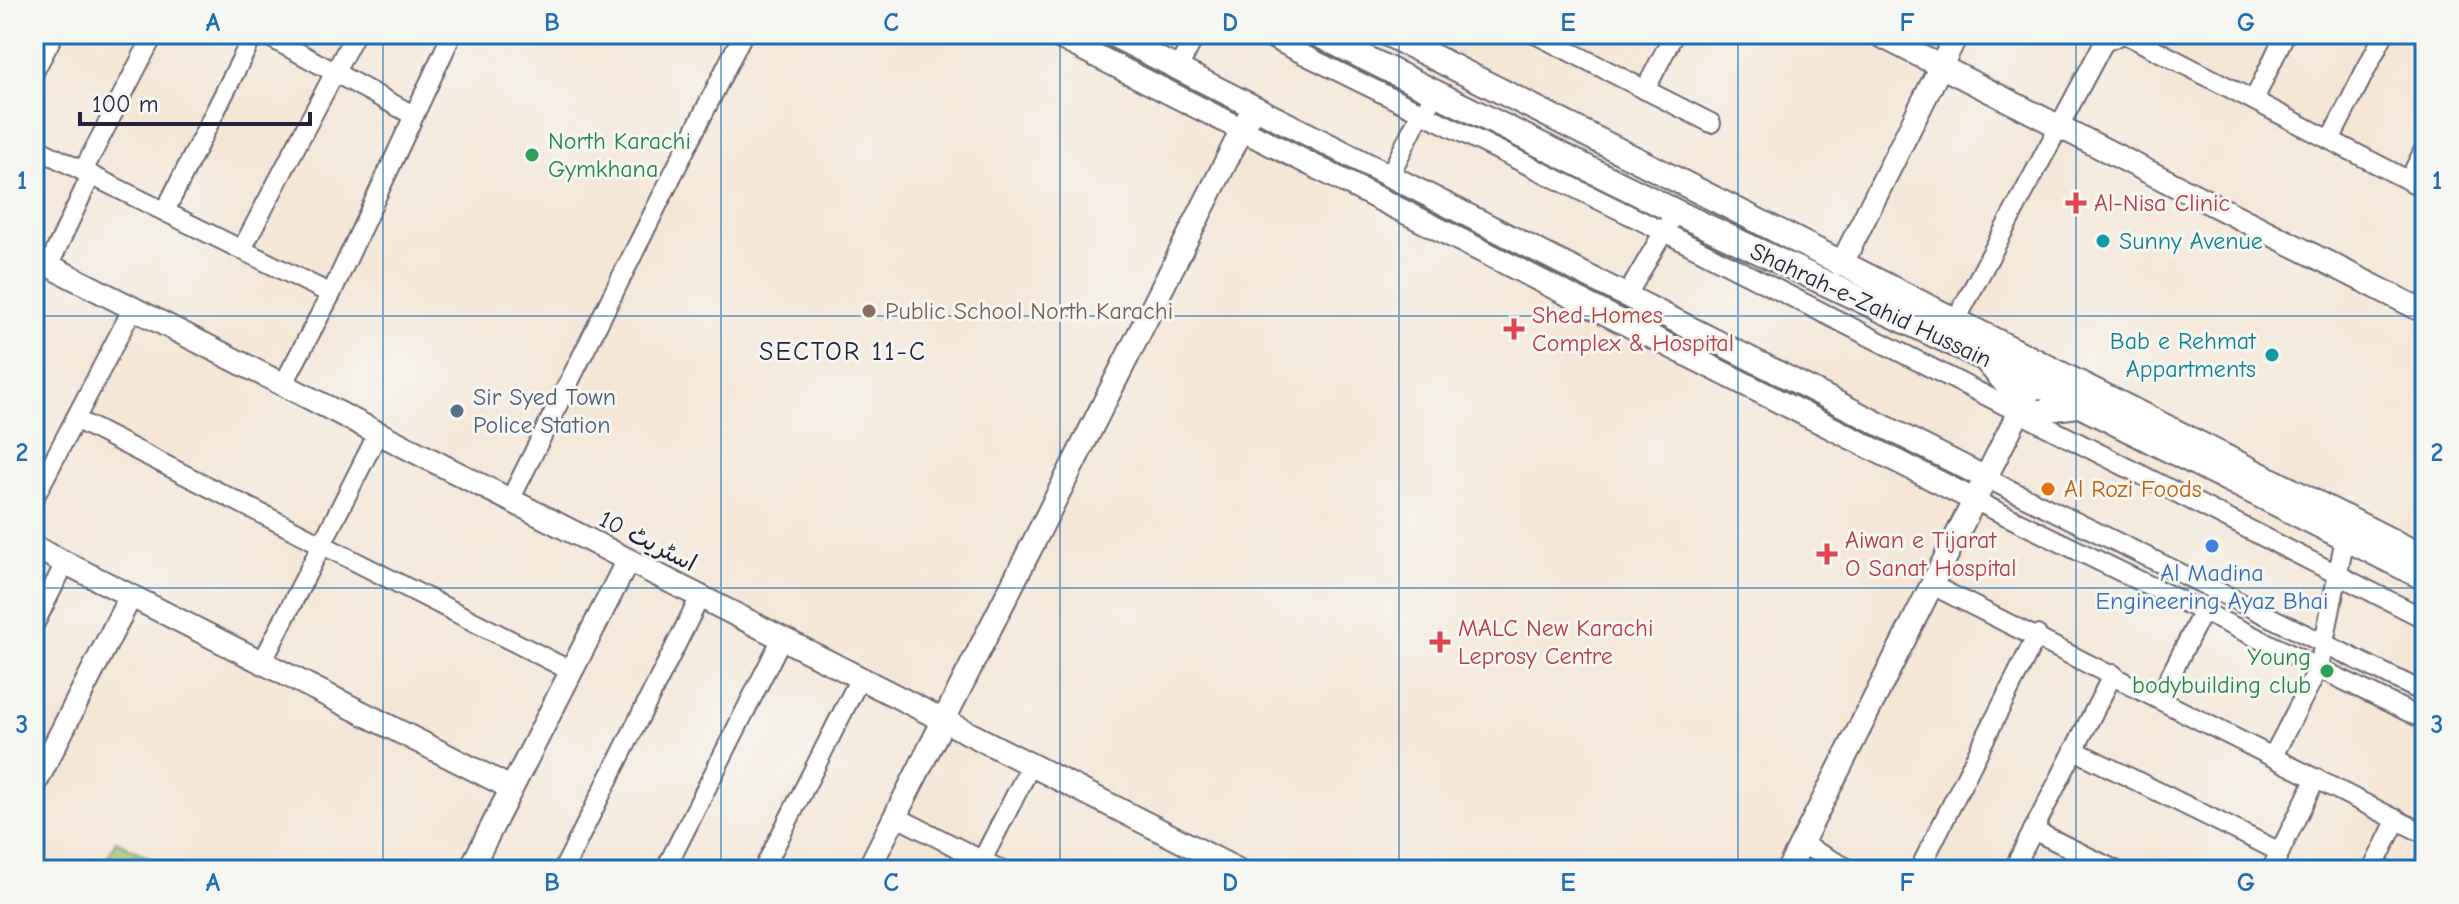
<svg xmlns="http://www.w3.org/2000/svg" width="2459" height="904" font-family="'Comic Neue','Playpen Sans Arabic',sans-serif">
  <rect width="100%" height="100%" fill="#f6f6f2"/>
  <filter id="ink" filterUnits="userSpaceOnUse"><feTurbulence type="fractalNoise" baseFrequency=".0125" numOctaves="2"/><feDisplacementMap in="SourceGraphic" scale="16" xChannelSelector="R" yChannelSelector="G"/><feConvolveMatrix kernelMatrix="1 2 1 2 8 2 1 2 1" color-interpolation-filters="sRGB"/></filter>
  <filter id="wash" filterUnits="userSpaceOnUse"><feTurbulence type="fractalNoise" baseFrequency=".006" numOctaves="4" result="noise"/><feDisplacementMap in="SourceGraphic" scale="32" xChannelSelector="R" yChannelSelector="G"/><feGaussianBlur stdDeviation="1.8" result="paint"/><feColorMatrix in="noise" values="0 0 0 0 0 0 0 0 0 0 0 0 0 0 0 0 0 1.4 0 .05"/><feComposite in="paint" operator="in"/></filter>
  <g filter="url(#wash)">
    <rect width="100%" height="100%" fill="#f5e6d5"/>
    <!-- pitch -->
    <path fill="#9bc06b" stroke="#5e7153" stroke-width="2" d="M116 841 174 870H101Z"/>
  </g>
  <g filter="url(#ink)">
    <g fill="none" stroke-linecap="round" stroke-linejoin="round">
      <defs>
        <g id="minor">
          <path d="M264 34 413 115"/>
          <path d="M1262 34 1662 231 2425 619"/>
          <path d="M1535 34 1711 123"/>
          <path d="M2125 34 2425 189"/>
          <path d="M1178 68 1196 34"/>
          <path d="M34 72 54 34"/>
          <path d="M1645 90 1674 34"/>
          <path d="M2254 100 2285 34"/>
          <path d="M2330 140 2384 34"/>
          <path d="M34 147 331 294"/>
          <path d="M83 171 154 34"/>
          <path d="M1389 177 1420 114 1438 95"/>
          <path d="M2409 180 2425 148"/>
          <path d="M165 211 254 34"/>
          <path d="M242 249 355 34"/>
          <path d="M49 265 91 175"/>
          <path d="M1627 295 1670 221"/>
          <path d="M1955 322 2104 42 2123 34"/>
          <path d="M283 385 331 294 452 34"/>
          <path d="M75 419 571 671"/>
          <path d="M1984 477 2425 693"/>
          <path d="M34 498 133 308"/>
          <path d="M510 500 743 34"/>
          <path d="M1974 500 2425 720"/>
          <path d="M1932 585 2425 834"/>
          <path d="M34 625 65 563"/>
          <path d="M262 663 378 433"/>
          <path d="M2159 698 2203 611"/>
          <path d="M2074 750 2280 852"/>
          <path d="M2273 756 2319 667 2345 538"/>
          <path d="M895 816 1001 870"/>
          <path d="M2033 830 2115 870"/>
          <path d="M1801 844 1851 870"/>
          <path d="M563 870 700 597"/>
          <path d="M665 870 782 638"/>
          <path d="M763 870 860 678"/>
          <path d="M977 870 1031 765"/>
          <path d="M1919 870 2037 635"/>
          <path d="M2013 870 2113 674"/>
          <path d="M2271 870 2316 778"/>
          <path d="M2372 870 2397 819"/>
        </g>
        <g id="tertiary">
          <path d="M1053 34 1974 500"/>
          <path d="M1110 34 1984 477"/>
          <path d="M1877 34 2425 312"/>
          <path d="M34 258 1238 870"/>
          <path d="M1841 265 1957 34"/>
          <path d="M1983 358 2008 387 2019 414 2085 405"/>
          <path d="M34 547 511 788"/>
          <path d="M34 786 130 597"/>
          <path d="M470 870 628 560"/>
          <path d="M868 870 1248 118"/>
          <path d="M1788 870 2034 382"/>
        </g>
        <g id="secondary">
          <path d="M1317 34 1676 212 2034 382 2425 578"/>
          <path d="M1388 34 2425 558"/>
        </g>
      </defs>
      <!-- minor casing -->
      <use href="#minor" stroke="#6c6771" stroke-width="22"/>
      <!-- tertiary casing -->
      <use href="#tertiary" stroke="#6c6771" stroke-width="26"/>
      <!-- secondary casing -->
      <use href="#secondary" stroke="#6c6771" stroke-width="28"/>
      <!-- minor -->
      <use href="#minor" stroke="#fff" stroke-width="18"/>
      <!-- tertiary -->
      <use href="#tertiary" stroke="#fff" stroke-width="22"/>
      <!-- secondary -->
      <use href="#secondary" stroke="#fff" stroke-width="24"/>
    </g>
  </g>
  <!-- grid -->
  <path fill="none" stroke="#1f6fb2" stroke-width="2" stroke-opacity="0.55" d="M383 34V870M721 34V870M1060 34V870M1399 34V870M1738 34V870M2076 34V870M34 316H2425M34 588H2425"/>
  <!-- markers -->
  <g fill="#2e9e5b" stroke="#f6f6f2" stroke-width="3">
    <circle cx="532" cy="155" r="8"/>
    <circle cx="2327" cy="671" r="8"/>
  </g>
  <g fill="#e0444e" stroke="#f6f6f2" stroke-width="3">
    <path d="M2072 191h8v8h8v8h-8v8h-8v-8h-8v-8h8z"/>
    <path d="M1510 317h8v8h8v8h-8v8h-8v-8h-8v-8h8z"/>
    <path d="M1823 542h8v8h8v8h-8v8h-8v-8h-8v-8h8z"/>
    <path d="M1436 630h8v8h8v8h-8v8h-8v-8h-8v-8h8z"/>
  </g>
  <g fill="#0f9aa8" stroke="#f6f6f2" stroke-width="3">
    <circle cx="2103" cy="241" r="8"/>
    <circle cx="2272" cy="355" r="8"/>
  </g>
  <circle fill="#8d6e63" stroke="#f6f6f2" stroke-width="3" cx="869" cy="311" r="8"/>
  <circle fill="#5c6f8a" stroke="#f6f6f2" stroke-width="3" cx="457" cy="411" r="8"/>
  <circle fill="#e8710a" stroke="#f6f6f2" stroke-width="3" cx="2048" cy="489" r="8"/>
  <circle fill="#3f7fe0" stroke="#f6f6f2" stroke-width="3" cx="2212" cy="546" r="8"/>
  <g text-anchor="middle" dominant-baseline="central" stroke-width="6" stroke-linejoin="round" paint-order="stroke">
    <!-- leisure labels -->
    <g font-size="24" fill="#27864d" stroke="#f6f6f2" text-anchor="start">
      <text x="548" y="141">North Karachi<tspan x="548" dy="28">Gymkhana</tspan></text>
      <text x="2311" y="657" text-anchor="end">Young<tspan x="2311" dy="28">bodybuilding club</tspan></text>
    </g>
    <!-- health labels -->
    <g font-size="24" fill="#be3a42" stroke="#f6f6f2" text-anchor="start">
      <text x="2094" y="203">Al-Nisa Clinic</text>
      <text x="1532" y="315">Shed Homes<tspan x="1532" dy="28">Complex &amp; Hospital</tspan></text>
      <text x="1845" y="540">Aiwan e Tijarat<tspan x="1845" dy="28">O Sanat Hospital</tspan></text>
      <text x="1458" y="628">MALC New Karachi<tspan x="1458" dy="28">Leprosy Centre</tspan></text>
    </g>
    <!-- culture labels -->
    <g font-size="24" fill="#0d838f" stroke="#f6f6f2" text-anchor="start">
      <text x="2119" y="241">Sunny Avenue</text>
      <text x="2256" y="341" text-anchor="end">Bab e Rehmat<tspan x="2256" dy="28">Appartments</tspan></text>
    </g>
    <!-- street labels -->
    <g font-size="24" fill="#22223b" stroke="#f6f6f2">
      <text transform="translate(1871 305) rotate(25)">Shahrah-e-Zahid Hussain</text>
      <text transform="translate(648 541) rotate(27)">اسٹریٹ 10</text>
    </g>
    <!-- education labels -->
    <g font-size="24" fill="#785e54" stroke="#f6f6f2" text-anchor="start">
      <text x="885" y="311">Public School North Karachi</text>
    </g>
    <!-- service labels -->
    <g font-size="24" fill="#4e5e75" stroke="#f6f6f2" text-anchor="start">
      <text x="473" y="397">Sir Syed Town<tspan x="473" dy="28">Police Station</tspan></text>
    </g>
    <!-- food labels -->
    <g font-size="24" fill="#c56008" stroke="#f6f6f2" text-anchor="start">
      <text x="2064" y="489">Al Rozi Foods</text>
    </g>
    <!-- shop labels -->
    <g font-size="24" fill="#366cbe" stroke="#f6f6f2">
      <text x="2212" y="573">Al Madina<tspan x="2212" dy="28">Engineering Ayaz Bhai</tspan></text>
    </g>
    <!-- neighbourhood labels -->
    <g font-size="26" letter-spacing="2" fill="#22223b" stroke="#f6f6f2">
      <text x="843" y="352">SECTOR 11-C</text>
    </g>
  </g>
  <!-- margin -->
  <rect width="2459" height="904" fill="none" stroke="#f6f6f2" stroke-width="88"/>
  <!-- scale -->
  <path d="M80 112v12h230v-12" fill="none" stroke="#22223b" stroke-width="4"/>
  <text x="92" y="112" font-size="24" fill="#22223b" stroke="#f6f6f2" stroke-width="6" paint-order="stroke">100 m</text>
  <rect x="44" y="44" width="2371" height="816" fill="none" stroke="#1f6fb2" stroke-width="3"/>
  <g font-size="26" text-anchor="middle" font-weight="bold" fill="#1f6fb2">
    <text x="213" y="31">A</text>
    <text x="552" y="31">B</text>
    <text x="891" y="31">C</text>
    <text x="1230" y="31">D</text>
    <text x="1568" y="31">E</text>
    <text x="1907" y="31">F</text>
    <text x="2246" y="31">G</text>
    <text x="22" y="189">1</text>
    <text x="2437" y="189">1</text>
    <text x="22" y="461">2</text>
    <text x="2437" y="461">2</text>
    <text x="22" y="733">3</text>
    <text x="2437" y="733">3</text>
    <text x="213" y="891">A</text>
    <text x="552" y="891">B</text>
    <text x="891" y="891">C</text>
    <text x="1230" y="891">D</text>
    <text x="1568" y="891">E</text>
    <text x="1907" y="891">F</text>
    <text x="2246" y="891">G</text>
  </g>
</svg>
